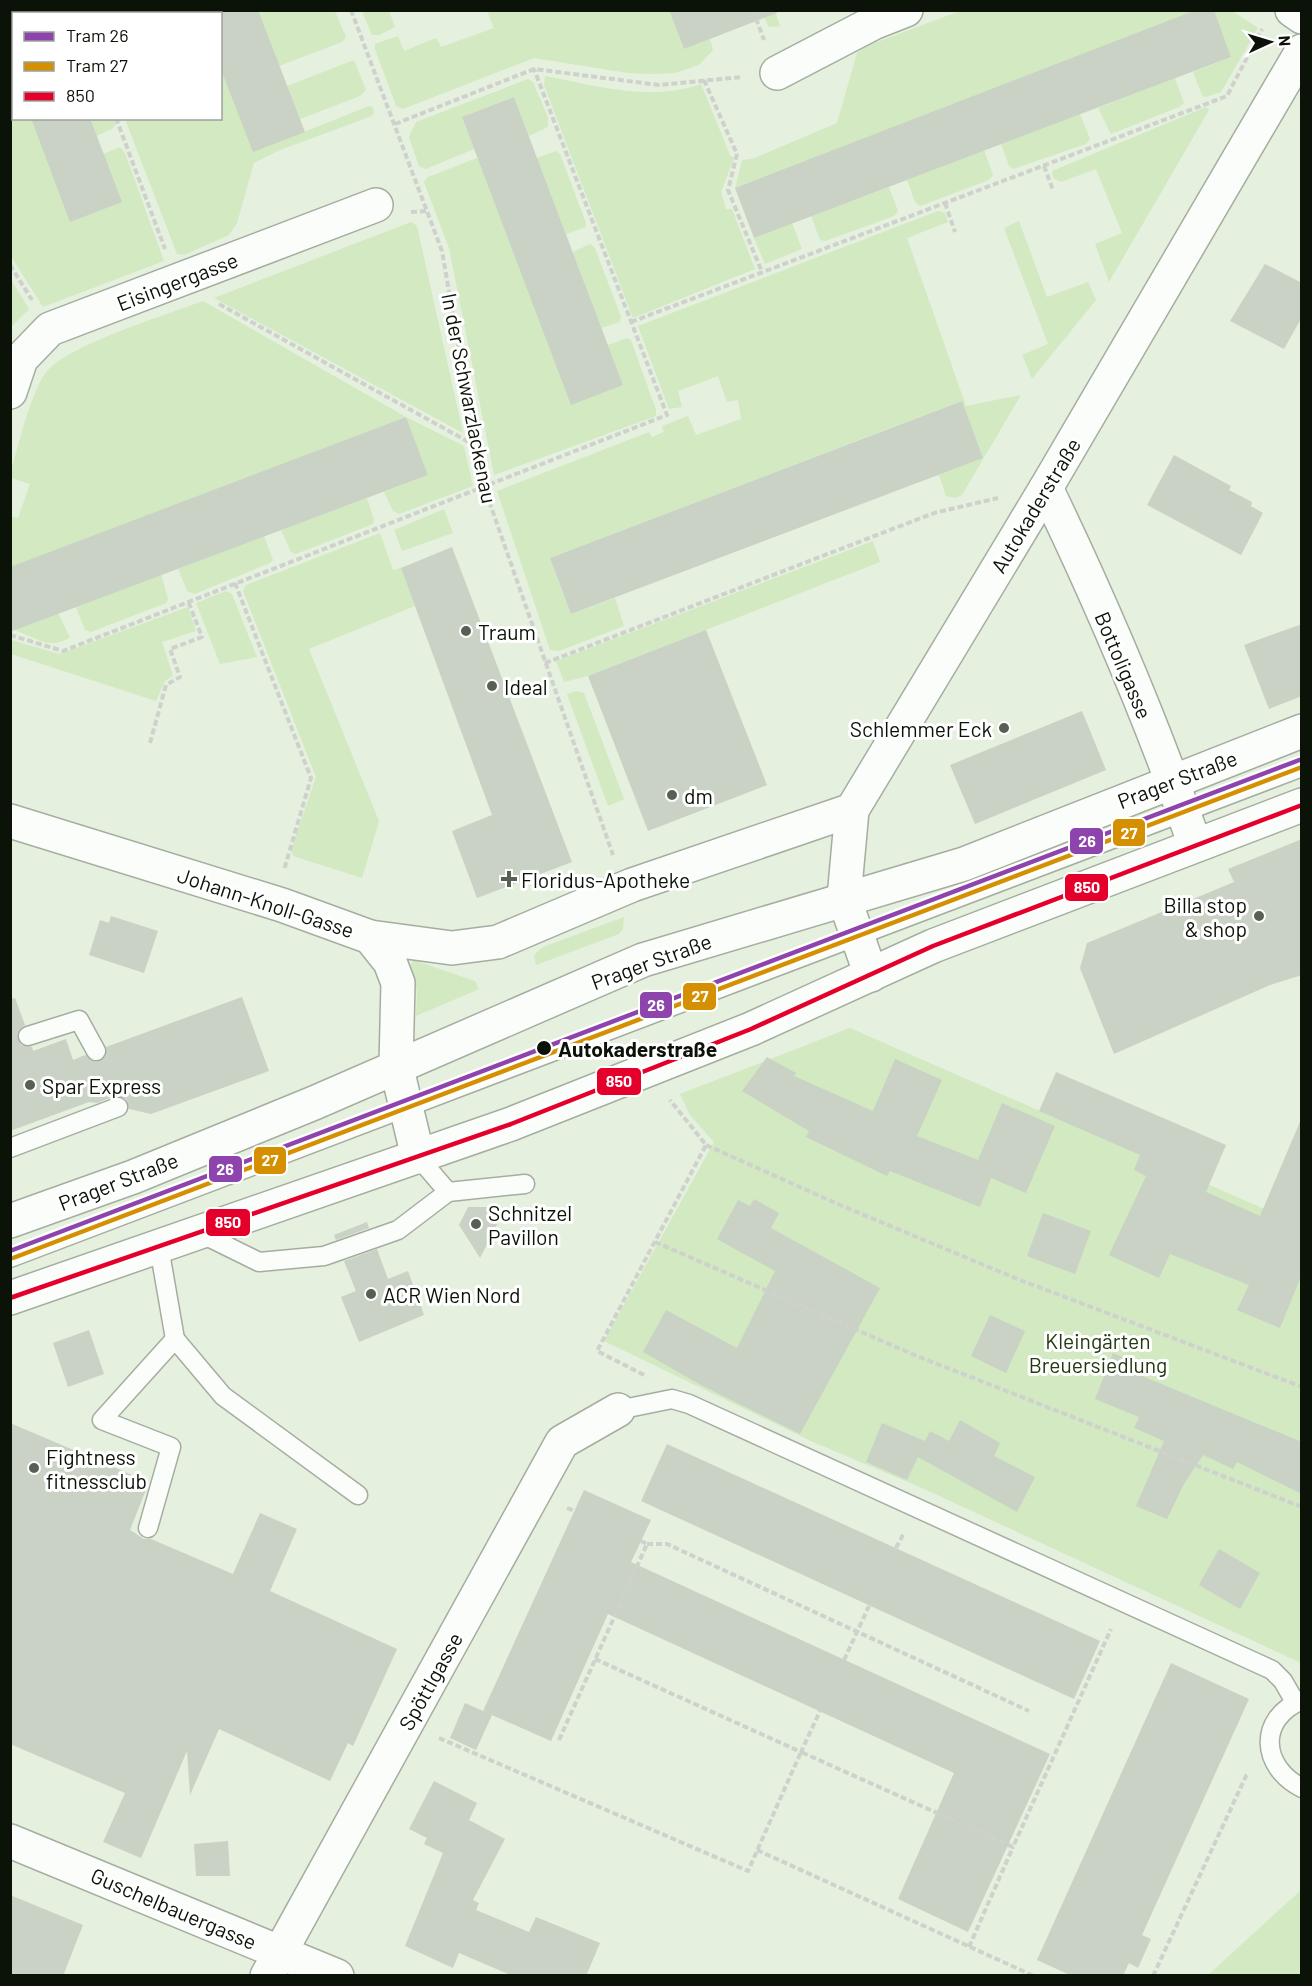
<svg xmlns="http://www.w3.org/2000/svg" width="1312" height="1986" font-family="Barlow,sans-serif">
  <rect width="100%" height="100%" fill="#e5f0df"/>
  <!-- green -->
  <g fill="#d2e9c2">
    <path d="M669 10 684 49 710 39 713 50 699 65 675 73 653 74 628 73 534 58 403 109 396 106 375 49V44L398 36 404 51 436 38 441 47 494 28 487 11Z"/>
    <path d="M199 11 200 13 85 14 84 11Z"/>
    <path d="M258 11H335L346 37 342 42 279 66Z"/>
    <path d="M362 11H389L395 27 379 35H372Z"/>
    <path d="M761 11H775L780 26 769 27Z"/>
    <path d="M960 11H1196L735 188 742 160 752 159 837 123 857 53 869 45Z"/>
    <path d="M1214 11H1232L1258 28 1221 92 1206 97 1202 95 1193 72 1231 57Z"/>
    <path d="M354 60 366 90 360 96 300 119 287 86Z"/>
    <path d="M10 64 13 71 14 118 31 119 103 154 120 147 125 153 164 261 43 307 11 256Z"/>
    <path d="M221 67 304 132 369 106 373 107 374 112 372 116 280 150 254 163 237 223 229 235 184 255 177 254 125 119 220 118Z"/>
    <path d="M545 76C596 86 651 102 701 84L730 155 734 158 721 192 726 209H732L755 269 633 318 544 85Z"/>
    <path d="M1175 78 1184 103 1179 107 1111 134 1098 108Z"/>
    <path d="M528 79 533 82 548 117V127L529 136 514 97 462 117 474 149 426 169 419 166 409 137 416 122Z"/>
    <path d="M1206 107 1209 110 1109 282 1095 244 1122 233 1096 169 1061 182 1053 178 1052 171Z"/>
    <path d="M1080 114 1090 139 1086 144 1013 169 1009 166 1001 144Z"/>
    <path d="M90 119H114L116 124 112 129 96 136Z"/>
    <path d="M984 150 993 175 989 180 920 206 915 202 907 180Z"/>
    <path d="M556 151 560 154 586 223V227L566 234 537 158Z"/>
    <path d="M477 158 623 385 608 345 627 338 631 340 656 410V416L494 475 449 248 424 182 428 177Z"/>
    <path d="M889 187 898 211 894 216 825 241 820 240 811 216Z"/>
    <path d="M938 211 945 213 948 222 907 238 966 406 1021 395 962 495 955 498 946 496 939 475 983 457 961 401 550 558 571 614 615 598 624 626 559 651 550 650 497 491 649 432 652 437 664 432 662 426 688 416 696 435 741 419 738 400 727 402 718 376 678 391 682 407 669 409 638 326Z"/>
    <path d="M1019 221 1047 297 1088 282 1096 300 1032 379 1022 355 1048 344 1004 228Z"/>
    <path d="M411 222 417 226 463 433 214 298Z"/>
    <path d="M792 223 802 249 765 264 754 238Z"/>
    <path d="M590 244 595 248 621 317 620 322 601 328 573 252Z"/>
    <path d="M10 278 29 309 11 327H10Z"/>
    <path d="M203 301 406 417 464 446 473 486 399 514 393 511 384 492 428 475 406 417 11 567 10 516 18 518 30 484 11 478V471C18 447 32 388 47 371 71 344 166 315 203 301Z"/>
    <path d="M367 498 374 520 373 524 296 554 291 552 281 530Z"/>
    <path d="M444 509 453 533 402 551 394 530Z"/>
    <path d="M380 533 393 570 401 568 415 606 309 649 379 821 362 878 293 856 291 850 316 777 243 591 246 585Z"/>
    <path d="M264 536 273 560 270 563 195 594 187 591 178 569Z"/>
    <path d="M873 541 880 562 588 676 564 682 556 661Z"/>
    <path d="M161 574 168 599 166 603 91 632 85 630 76 607Z"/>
    <path d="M226 591 232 594 257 657 220 664 196 603Z"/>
    <path d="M188 607 196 631 162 642 173 676 165 681 156 701 11 654V640L60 654Z"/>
    <path d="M58 613 70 637C53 651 33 637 15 630Z"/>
    <path d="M577 691 584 693 624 799 608 806 567 694Z"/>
    <path d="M624 917 623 929 619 934 536 965 534 955 543 947Z"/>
    <path d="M413 960 475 981 479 989 416 1016 417 992 410 967Z"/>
    <path d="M850 1028 1301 1225V1663L922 1488 813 1442 604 1341 714 1142 690 1115 680 1094Z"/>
    <path d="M1301 1890V1975H1208Z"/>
  </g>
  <!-- building -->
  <g fill="#c9d2c4">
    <path d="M220 10H258L305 132 253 152 220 67Z"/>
    <path d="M669 10H777V13L684 49Z"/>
    <path d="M1196 10H1214L1231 57 754 238 735 188Z"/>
    <path d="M514 97 623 385 571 405 462 117Z"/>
    <path d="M31 118H90L122 202 70 222Z"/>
    <path d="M1265 264 1302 283V317L1284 349 1230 321Z"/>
    <path d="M962 401 983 458 571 614 550 558Z"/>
    <path d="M406 417 428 475 10 632V567Z"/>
    <path d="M1174 455 1231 486 1229 490 1252 502 1251 506 1263 513 1241 555 1147 505Z"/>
    <path d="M452 547 572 862 477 898 452 831 492 815 401 568Z"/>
    <path d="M1302 624V696L1269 709 1244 645Z"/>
    <path d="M706 630 767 785 648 831 588 676Z"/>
    <path d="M1082 711 1106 770 975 824 950 765Z"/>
    <path d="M1302 839V975L1270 985 1114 1054 1080 968 1087 943 1234 882 1228 869Z"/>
    <path d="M111 916 158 931 144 973 89 955 100 920 109 923Z"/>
    <path d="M242 997 269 1071 151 1114 129 1109 126 1099 115 1096 97 1103 89 1102 10 1131V999L15 998 25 1025 17 1034 21 1045 32 1047 33 1051 66 1039 73 1060 85 1055 96 1062 105 1057 106 1047Z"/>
    <path d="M767 1057 796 1073 794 1076 873 1111 895 1059 942 1080 917 1136 978 1160 1002 1103 1055 1126 1026 1193 991 1178 980 1207 890 1171 887 1176 806 1137 809 1131 742 1091Z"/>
    <path d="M1056 1072 1226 1145 1206 1192 1260 1216 1302 1117V1274L1280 1328 1237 1310 1249 1285 1170 1254 1159 1278 1109 1255 1146 1176 1134 1170 1140 1155 1039 1111Z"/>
    <path d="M754 1199 779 1213 771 1228 880 1288 800 1434 701 1385 643 1352 666 1310 737 1348 775 1271 717 1239 738 1200 750 1206Z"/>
    <path d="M468 1207H488L498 1223 480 1258 459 1225Z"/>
    <path d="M1043 1213 1091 1231 1075 1274 1027 1256Z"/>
    <path d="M367 1222 369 1228 336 1240 334 1235Z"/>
    <path d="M377 1249 388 1279 408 1271 424 1315 359 1342 341 1297 356 1291 344 1261Z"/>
    <path d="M990 1315 1025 1331 1006 1373 971 1356Z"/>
    <path d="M89 1330 104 1374 68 1387 53 1343Z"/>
    <path d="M1113 1353 1145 1367 1142 1376 1302 1442V1494L1237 1462 1233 1469 1203 1455 1184 1484 1167 1519 1136 1506 1164 1441 1134 1428 1139 1417 1095 1399Z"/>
    <path d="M960 1420 1000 1443 994 1456 1035 1477 1017 1512 918 1457 907 1480 866 1462 882 1423 925 1441 930 1431 949 1441Z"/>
    <path d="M10 1423 149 1482 130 1530 144 1539H151L233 1574 260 1513 297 1529 270 1591 397 1649 353 1746 348 1743 330 1781 219 1729 190 1795 187 1751 141 1858 103 1842 125 1793 10 1744Z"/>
    <path d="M667 1444 1100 1641 1074 1699 641 1501Z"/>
    <path d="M584 1490 651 1520 631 1562 1050 1754 968 1932 898 1899 954 1773 608 1614 551 1741 483 1711Z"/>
    <path d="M1219 1549 1260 1573 1240 1609 1199 1585Z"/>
    <path d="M1171 1663 1249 1699 1142 1935 1151 1939 1138 1968 1129 1963 1123 1976H1072L1037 1960Z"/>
    <path d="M465 1703 492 1715 476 1750 450 1738Z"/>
    <path d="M434 1781 477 1803 469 1820 505 1839 473 1900 479 1903 476 1910 529 1932 536 1917 600 1943 586 1976H513L459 1953 453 1968 405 1946 443 1853 424 1844 427 1838 409 1829Z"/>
    <path d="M228 1841 230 1876H196L194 1844Z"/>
    <path d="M10 1895 83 1925 63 1976H10Z"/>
  </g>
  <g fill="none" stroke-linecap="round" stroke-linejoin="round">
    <defs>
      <g id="lane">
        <path d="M28 1036 79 1020 96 1051"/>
        <path d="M10 1148 118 1107"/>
        <path d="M418 1157 448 1192 525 1184"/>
        <path d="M200 1233 259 1262 324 1256 398 1230 448 1192"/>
        <path d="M159 1247 175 1339 223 1396 358 1495"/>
        <path d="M10 1258 1302 767"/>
        <path d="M618 1410 672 1399 689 1404 1272 1670 1283 1681 1295 1702"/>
        <path d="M148 1528 171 1447 102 1420 175 1339"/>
        <path d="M1302 1700C1257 1719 1261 1767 1302 1788"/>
      </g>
      <g id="street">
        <path d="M1292 10 1302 17"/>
        <path d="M777 73 873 23 906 10"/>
        <path d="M10 392 21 359 50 329 376 205"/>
        <path d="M10 821 282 905 370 937 390 962 398 983 396 1065 418 1157"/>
        <path d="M370 937 452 948 498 942 632 885 852 810"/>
        <path d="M10 1841 337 1976"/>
        <path d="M267 1976 562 1442 618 1410"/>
      </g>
      <g id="secondary">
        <path d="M1046 488C1102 604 1153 724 1195 845"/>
        <path d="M871 975 844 898 852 810 1046 488 1302 51"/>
      </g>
      <g id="primary">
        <path d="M10 1221 133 1177 314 1103 643 960 964 864 1302 731"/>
        <path d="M10 1298 511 1124 751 1029 933 946 1302 805"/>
      </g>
    </defs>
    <!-- lane casing -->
    <use href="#lane" stroke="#a5ada0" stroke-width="21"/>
    <!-- street casing -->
    <use href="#street" stroke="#a5ada0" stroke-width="36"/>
    <!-- secondary casing -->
    <use href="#secondary" stroke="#a5ada0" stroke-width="36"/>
    <!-- primary casing -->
    <use href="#primary" stroke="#a5ada0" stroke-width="36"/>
    <!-- path -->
    <g stroke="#ced1cc" stroke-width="4" stroke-dasharray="6 3" stroke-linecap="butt">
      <path d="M76 10 77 14"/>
      <path d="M351 10 442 251 481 478 613 855"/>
      <path d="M753 10 764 40"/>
      <path d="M704 80 737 154 728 190 762 272"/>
      <path d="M116 118 165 249"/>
      <path d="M395 124 534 69 659 85 742 77"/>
      <path d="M1044 166 1053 190"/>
      <path d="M945 203 955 232"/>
      <path d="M411 212 427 211"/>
      <path d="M10 265 32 300"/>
      <path d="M219 304 476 446"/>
      <path d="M631 322 1227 96 1262 29"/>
      <path d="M235 583 311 778 284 870"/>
      <path d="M10 635 63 651 667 415 534 69"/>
      <path d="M545 663 934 513 998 498"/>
      <path d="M150 743 166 685 180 677 170 649 202 637 188 601"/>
      <path d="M706 1145 840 1205 1020 1280 1302 1387"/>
      <path d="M655 1242 912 1354 1302 1507"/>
      <path d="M644 1375 597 1351 706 1145 670 1100"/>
      <path d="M567 1508 575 1511"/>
      <path d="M647 1544H667L1029 1711"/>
      <path d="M896 1548 904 1533"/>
      <path d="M595 1659 801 1752 820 1711"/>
      <path d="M844 1660 869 1606"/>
      <path d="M439 1738 748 1871 801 1752 1013 1847 1111 1629"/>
      <path d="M559 1740 647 1544 641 1541"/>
      <path d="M757 1850 1034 1976"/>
      <path d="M969 1947 1013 1847"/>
      <path d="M1153 1976 1246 1776 1249 1773"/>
    </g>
    <!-- lane -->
    <use href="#lane" stroke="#fbfdfa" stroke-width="18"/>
    <!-- street -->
    <use href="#street" stroke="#fbfdfa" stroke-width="33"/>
    <!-- secondary -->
    <use href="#secondary" stroke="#fbfdfa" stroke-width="33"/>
    <!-- primary -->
    <use href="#primary" stroke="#fbfdfa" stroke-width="33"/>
    <defs>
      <path id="bus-1" d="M10 1298 511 1124 751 1029 933 946 1302 805"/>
    </defs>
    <!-- bus-1 casing -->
    <use href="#bus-1" stroke="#fff" stroke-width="9"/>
    <!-- bus-1 -->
    <use href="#bus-1" stroke="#e4002b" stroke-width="4.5"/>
    <defs>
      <path id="tram-1" d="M10 1251 1302 759"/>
      <path id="tram-2" d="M13 1258 1302 767"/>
    </defs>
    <!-- tram-1 casing -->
    <use href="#tram-1" stroke="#fff" stroke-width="9"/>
    <!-- tram-2 casing -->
    <use href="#tram-2" stroke="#fff" stroke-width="9"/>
    <!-- tram-1 -->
    <use href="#tram-1" stroke="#8e44ad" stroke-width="4.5"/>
    <!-- tram-2 -->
    <use href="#tram-2" stroke="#d49001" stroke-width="4.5"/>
  </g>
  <!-- markers -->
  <g fill="#576053" stroke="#fff" stroke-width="2">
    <circle cx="466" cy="631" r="6"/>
    <circle cx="492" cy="686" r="6"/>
    <circle cx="1004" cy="728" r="6"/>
    <circle cx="672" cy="795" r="6"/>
    <path d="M506 870h6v6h6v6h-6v6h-6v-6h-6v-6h6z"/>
    <circle cx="1259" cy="916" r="6"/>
    <circle cx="30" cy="1085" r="6"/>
    <circle cx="476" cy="1224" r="6"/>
    <circle cx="371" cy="1294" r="6"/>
    <circle cx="34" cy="1468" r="6"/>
  </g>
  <circle fill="#0b1207" stroke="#fff" stroke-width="2" cx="544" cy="1048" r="8"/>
  <g text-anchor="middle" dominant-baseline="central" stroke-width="6" stroke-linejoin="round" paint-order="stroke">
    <!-- street labels -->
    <g font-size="21" fill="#0b1207" stroke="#fff">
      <text transform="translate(177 281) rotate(-21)">Eisingergasse</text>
      <text transform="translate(470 398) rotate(79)">In der Schwarzlackenau</text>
      <text transform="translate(1035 505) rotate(-59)">Autokaderstraße</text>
      <text transform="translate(1124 665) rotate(67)">Bottoligasse</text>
      <text transform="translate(1177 779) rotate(-21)">Prager Straße</text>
      <text transform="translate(266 902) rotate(18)">Johann-Knoll-Gasse</text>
      <text transform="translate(651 961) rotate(-20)">Prager Straße</text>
      <text transform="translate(118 1181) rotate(-21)">Prager Straße</text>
      <text transform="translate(430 1681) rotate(-61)">Spöttlgasse</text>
      <text transform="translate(174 1908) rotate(23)">Guschelbauergasse</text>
    </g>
    <!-- poi labels -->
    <g font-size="21" fill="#0b1207" stroke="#fff" text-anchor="start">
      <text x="478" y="631">Traum</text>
      <text x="504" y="686">Ideal</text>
      <text x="992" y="728" text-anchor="end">Schlemmer Eck</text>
      <text x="684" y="795">dm</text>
      <text x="521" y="879">Floridus-Apotheke</text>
      <text x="1247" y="904" text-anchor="end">Billa stop<tspan x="1247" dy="24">&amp; shop</tspan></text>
      <text x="42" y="1085">Spar Express</text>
      <text x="488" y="1212">Schnitzel<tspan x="488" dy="24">Pavillon</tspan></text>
      <text x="383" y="1294">ACR Wien Nord</text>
      <text x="46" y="1456">Fightness<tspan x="46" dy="24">fitnessclub</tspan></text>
    </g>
    <!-- stop labels -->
    <g font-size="21" font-weight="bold" fill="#0b1207" stroke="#fff" text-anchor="start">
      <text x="558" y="1048">Autokaderstraße</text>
    </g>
    <!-- park labels -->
    <g font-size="21" fill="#23390f" stroke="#fff">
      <text x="1098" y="1340">Kleingärten<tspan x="1098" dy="24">Breuersiedlung</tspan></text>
    </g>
  </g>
  <g stroke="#fff" stroke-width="2">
    <rect x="1112" y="818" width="34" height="29" rx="6" fill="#d49001"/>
    <rect x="1069" y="827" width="35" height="28" rx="6" fill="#8e44ad"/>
    <rect x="1064" y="873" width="45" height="29" rx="6" fill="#e4002b"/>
    <rect x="682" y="982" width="35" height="29" rx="6" fill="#d49001"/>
    <rect x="639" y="991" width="34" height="28" rx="6" fill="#8e44ad"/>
    <rect x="596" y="1067" width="46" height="29" rx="6" fill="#e4002b"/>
    <rect x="253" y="1146" width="34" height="29" rx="6" fill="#d49001"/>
    <rect x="208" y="1155" width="35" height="28" rx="6" fill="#8e44ad"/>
    <rect x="205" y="1208" width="46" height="29" rx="6" fill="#e4002b"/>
  </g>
  <g font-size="16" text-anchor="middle" font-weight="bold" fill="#fff">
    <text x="1129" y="839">27</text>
    <text x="1087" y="847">26</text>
    <text x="1087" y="893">850</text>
    <text x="700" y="1002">27</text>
    <text x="656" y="1011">26</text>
    <text x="619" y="1087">850</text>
    <text x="270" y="1166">27</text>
    <text x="225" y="1175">26</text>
    <text x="228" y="1228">850</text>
  </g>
  <!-- border -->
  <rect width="1312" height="1986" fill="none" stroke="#0b1207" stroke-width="24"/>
  <!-- legend -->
  <rect x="12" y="12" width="210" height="108" fill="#ffffff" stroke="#9da09c" stroke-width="1.5"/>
  <rect x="24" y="32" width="30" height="9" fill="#8e44ad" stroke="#9da09c" stroke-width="1.5"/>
  <text x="66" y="42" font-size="18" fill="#0b1207">Tram 26</text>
  <rect x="24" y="62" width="30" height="9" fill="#d49001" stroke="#9da09c" stroke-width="1.5"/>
  <text x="66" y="72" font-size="18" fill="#0b1207">Tram 27</text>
  <rect x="24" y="92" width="30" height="9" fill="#e4002b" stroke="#9da09c" stroke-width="1.5"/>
  <text x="66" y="102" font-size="18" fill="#0b1207">850</text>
  <!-- north arrow -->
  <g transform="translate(1270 42) rotate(86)" stroke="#ffffff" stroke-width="4.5" paint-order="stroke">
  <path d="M0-4.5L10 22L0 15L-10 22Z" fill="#0b1207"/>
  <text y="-9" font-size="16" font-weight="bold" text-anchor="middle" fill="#0b1207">N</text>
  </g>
</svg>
